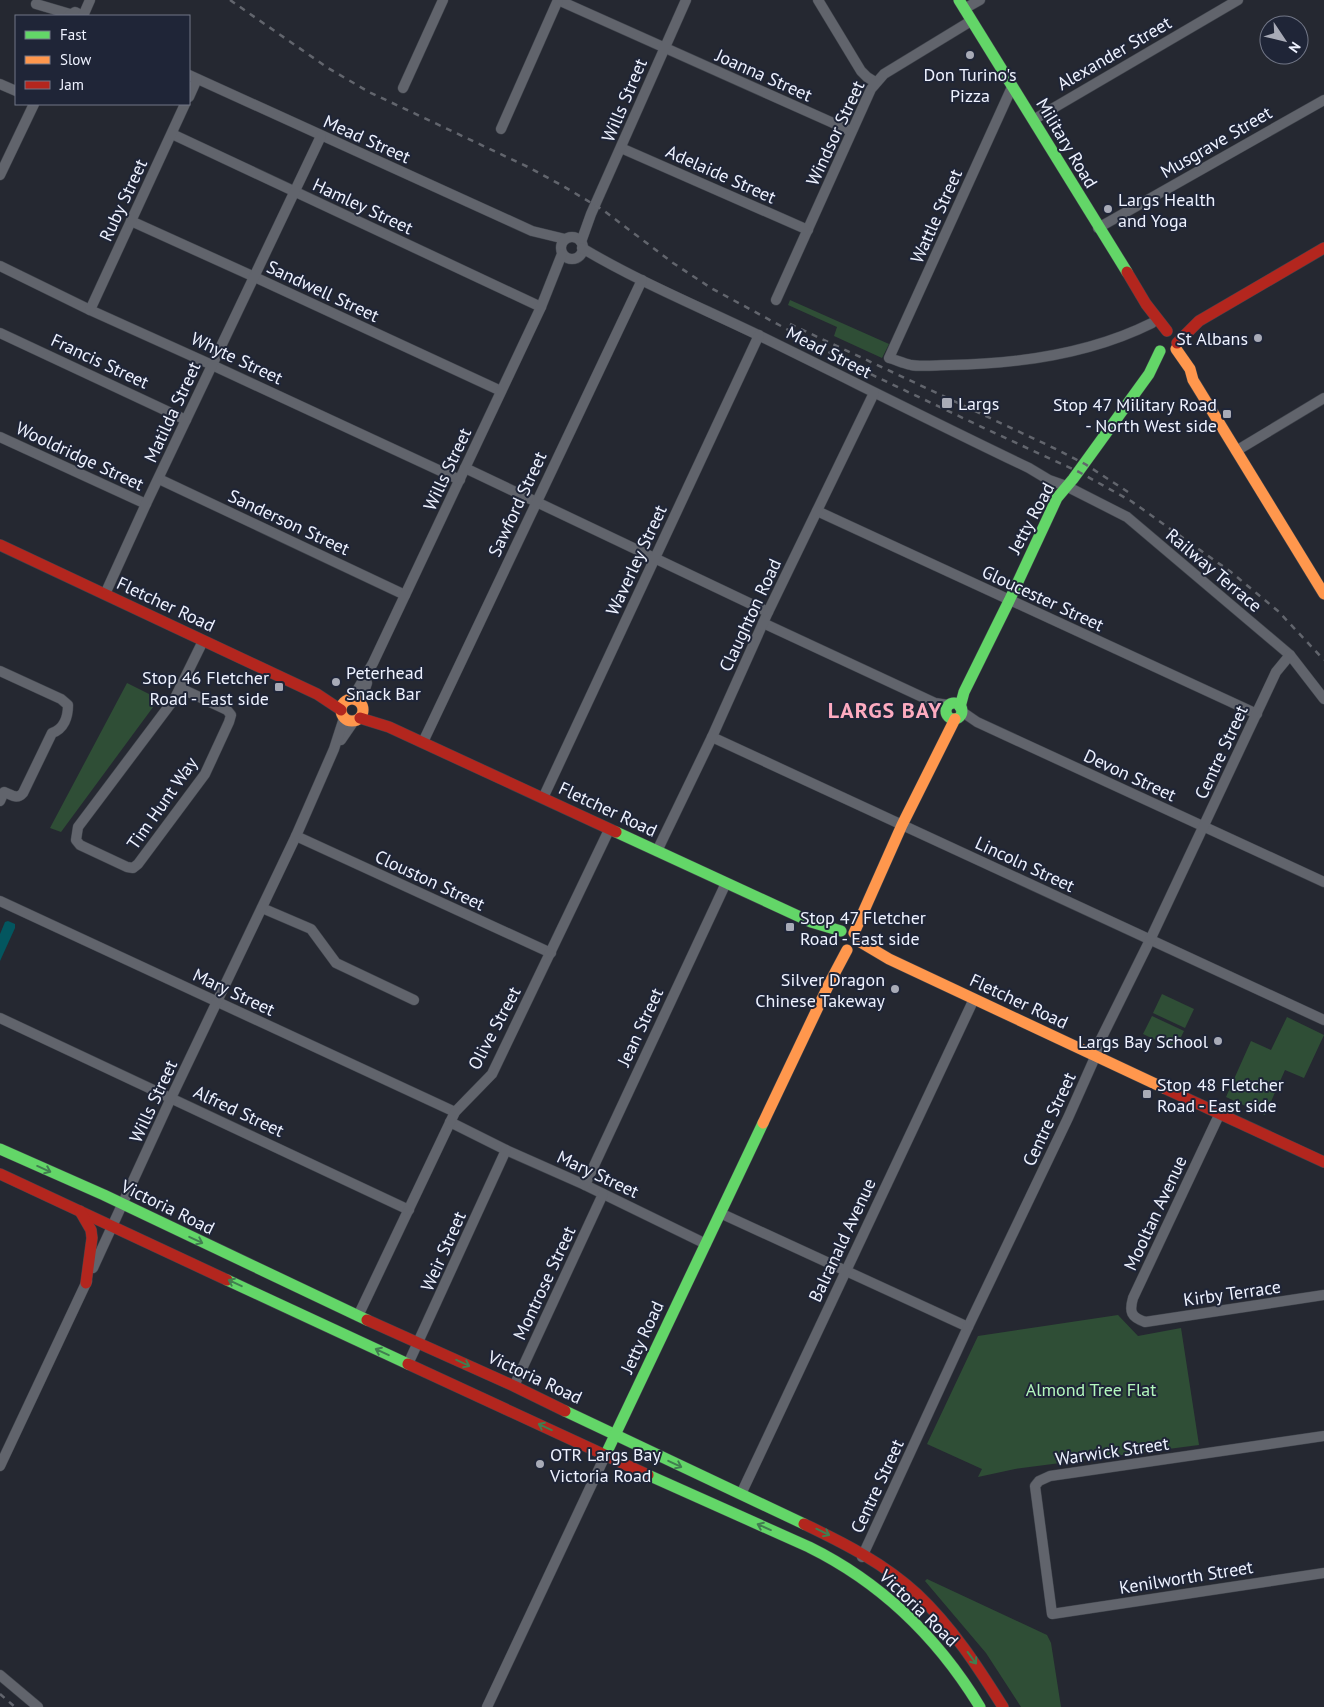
<svg xmlns="http://www.w3.org/2000/svg" width="1324" height="1707" font-family="'PT Sans',sans-serif">
  <rect width="100%" height="100%" fill="#252831"/>
  <!-- green -->
  <g fill="#2f4e36">
    <path d="M790 300 889 344 882 358 834 336 837 327 788 305Z"/>
    <path d="M127 683 159 699 61 832 50 828Z"/>
    <path d="M1162 994 1194 1009 1185 1028 1153 1013Z"/>
    <path d="M1152 1016 1184 1031 1175 1049 1143 1034Z"/>
    <path d="M1287 1017 1324 1035 1304 1078 1285 1070 1265 1115 1226 1097 1251 1041 1271 1050Z"/>
    <path d="M1118 1315 1138 1336 1181 1328 1199 1445 1015 1469 978 1477 982 1469 927 1444 978 1336Z"/>
    <path d="M927 1579 1047 1635 1051 1643 1061 1707H1021L986 1653 925 1581Z"/>
  </g>
  <!-- water -->
  <path fill="#03565f" d="M8 921 15 924V928L0 961V934L5 922Z"/>
  <g fill="none" stroke-linecap="round" stroke-linejoin="round">
    <defs>
      <g id="street">
        <path d="M558 0 851 131"/>
        <path d="M818 0 861 71 867 77 875 82"/>
        <path d="M36 4 70 14"/>
        <path d="M964 9 980 0"/>
        <path d="M68 16 75 12 83 16"/>
        <path d="M83 16 90 0"/>
        <path d="M189 75 532 231 565 239"/>
        <path d="M0 84 16 91"/>
        <path d="M1012 87 889 358C896 360 903 363 911 365 922 367 937 365 949 365 1017 364 1090 354 1152 323"/>
        <path d="M403 88 443 0"/>
        <path d="M189 97 197 79"/>
        <path d="M1033 120 1238 0"/>
        <path d="M501 129 558 0"/>
        <path d="M172 134 541 307"/>
        <path d="M621 148 808 230"/>
        <path d="M0 175 34 104"/>
        <path d="M131 221 248 274 501 391"/>
        <path d="M1098 228 1324 100"/>
        <circle cx="572" cy="248" r="11"/>
        <path d="M581 242 591 214 686 0"/>
        <path d="M582 248C639 282 700 307 760 336 850 380 939 425 1029 468L1049 480 1066 486 1127 517 1290 655 1324 699"/>
        <path d="M0 266 90 310 212 365 460 480"/>
        <path d="M776 300 871 89 884 74 971 21"/>
        <path d="M90 310 185 104"/>
        <path d="M0 333 186 420"/>
        <path d="M0 437 146 504"/>
        <path d="M1236 451 1324 398"/>
        <path d="M465 468 768 612"/>
        <path d="M159 479 405 595"/>
        <path d="M817 511 1257 714"/>
        <path d="M105 594 146 504 321 136"/>
        <path d="M763 623 935 703 948 705"/>
        <path d="M0 671 61 699 68 705C68 717 64 729 52 733L23 793C17 800 12 795 4 792L0 801"/>
        <path d="M180 688 227 710 231 715 229 722 205 774 138 864 133 868 127 867 80 845 76 840 78 827 175 698 203 641"/>
        <path d="M352 699 373 663 541 307 562 254"/>
        <path d="M360 703 367 683"/>
        <path d="M961 711 977 722 1324 882"/>
        <path d="M712 737 1324 1020"/>
        <path d="M341 740 354 721"/>
        <path d="M423 742 642 280"/>
        <path d="M543 798 759 335"/>
        <path d="M296 836 551 953"/>
        <path d="M657 851 712 737 768 612 874 393"/>
        <path d="M0 901 455 1112"/>
        <path d="M262 908 311 929 336 963 414 1000"/>
        <path d="M0 1018 409 1210"/>
        <path d="M1220 1113 1133 1298C1129 1312 1131 1317 1145 1322L1324 1295"/>
        <path d="M450 1122 506 1150 585 1185 706 1244"/>
        <path d="M585 1185 726 883"/>
        <path d="M720 1213 968 1327"/>
        <path d="M93 1268 171 1098 296 836 334 749 344 718"/>
        <path d="M358 1316 455 1112 492 1074 609 830"/>
        <path d="M408 1364 506 1150"/>
        <path d="M514 1386 603 1194"/>
        <path d="M1324 1436 1050 1476 1039 1481 1035 1486 1052 1614 1324 1573"/>
        <path d="M0 1466 87 1281"/>
        <path d="M741 1494 974 999"/>
        <path d="M862 1557 968 1327 1068 1118 1096 1055 1098 1045 1150 940 1276 672 1290 655"/>
        <path d="M0 1675 38 1707"/>
        <path d="M487 1707 605 1456"/>
      </g>
      <g id="fast">
        <path d="M959 0 1127 272"/>
        <circle cx="954" cy="711" r="8"/>
        <path d="M960 707 964 692 1009 601 1057 498 1073 479 1149 374 1160 351"/>
        <path d="M616 832 811 922 841 931"/>
        <path d="M0 1149 104 1195 367 1320"/>
        <path d="M227 1280 408 1364"/>
        <path d="M565 1411 804 1524"/>
        <path d="M605 1456 763 1123"/>
        <path d="M648 1475 809 1547C882 1583 938 1638 980 1707"/>
      </g>
      <g id="slow">
        <path d="M1176 349 1190 369 1193 380 1324 594"/>
        <circle cx="352" cy="710" r="11"/>
        <path d="M854 933 902 825 955 719"/>
        <path d="M857 940 889 959 1164 1088"/>
        <path d="M763 1123 830 982 847 950"/>
      </g>
      <g id="jam">
        <path d="M1127 272 1146 304 1167 331"/>
        <path d="M1177 343 1199 321 1324 248"/>
        <path d="M0 545 317 694 341 710"/>
        <path d="M360 718 389 727 616 832"/>
        <path d="M1164 1088 1324 1162"/>
        <path d="M0 1174 227 1280"/>
        <path d="M80 1211 91 1230 92 1238 86 1283"/>
        <path d="M367 1320 514 1386 565 1411"/>
        <path d="M408 1364 648 1475"/>
        <path d="M804 1524C844 1543 885 1564 917 1594 952 1627 978 1667 1003 1707"/>
      </g>
    </defs>
    <!-- street casing -->
    <use href="#street" stroke="#3f434b" stroke-width="11"/>
    <!-- fast casing -->
    <use href="#fast" stroke="#3f434b" stroke-width="12"/>
    <!-- slow casing -->
    <use href="#slow" stroke="#3f434b" stroke-width="12"/>
    <!-- jam casing -->
    <use href="#jam" stroke="#3f434b" stroke-width="12"/>
    <!-- street -->
    <use href="#street" stroke="#61646c" stroke-width="10"/>
    <!-- fast -->
    <use href="#fast" stroke="#63d668" stroke-width="11"/>
    <!-- slow -->
    <use href="#slow" stroke="#ff974d" stroke-width="11"/>
    <!-- jam -->
    <use href="#jam" stroke="#b3261e" stroke-width="11"/>
    <!-- rail -->
    <g stroke="#62656d" stroke-width="2.5" stroke-dasharray="6 6" stroke-linecap="butt">
      <path d="M230 0 328 68 369 92 528 167 563 186 603 210 673 263 711 288 862 370 986 429 1079 472 1131 501 1231 572 1278 611 1324 660"/>
      <path d="M790 324 1058 450 1085 464 1128 492"/>
      <path d="M0 1694 15 1707"/>
    </g>
  </g>
  <!-- one-way arrows -->
  <defs><path id="oneway-shaft" d="M-6 0H5M1.5-3L5.5 0L1.5 3" fill="none" stroke-width="1.6" stroke-linecap="round" stroke-linejoin="round" transform="scale(1.25)"/></defs>
  <g stroke="#417e50">
    <use href="#oneway-shaft" transform="translate(44 1169) rotate(24)"/>
    <use href="#oneway-shaft" transform="translate(196 1240) rotate(25)"/>
    <use href="#oneway-shaft" transform="translate(235 1283) rotate(-155)"/>
    <use href="#oneway-shaft" transform="translate(382 1352) rotate(-155)"/>
    <use href="#oneway-shaft" transform="translate(463 1363) rotate(25)"/>
    <use href="#oneway-shaft" transform="translate(545 1427) rotate(-155)"/>
    <use href="#oneway-shaft" transform="translate(675 1464) rotate(25)"/>
    <use href="#oneway-shaft" transform="translate(764 1527) rotate(-156)"/>
    <use href="#oneway-shaft" transform="translate(823 1532) rotate(26)"/>
    <use href="#oneway-shaft" transform="translate(972 1658) rotate(54)"/>
  </g>
  <!-- markers -->
  <g fill="#a8abb7" stroke="#1f2537" stroke-width="2">
    <circle cx="970" cy="55" r="5"/>
    <circle cx="1108" cy="209" r="5"/>
    <circle cx="1258" cy="338" r="5"/>
    <rect x="941" y="397" width="12" height="12" rx="2.5"/>
    <rect x="1222" y="409" width="10" height="10" rx="2.5"/>
    <circle cx="336" cy="682" r="5"/>
    <rect x="274" y="682" width="10" height="10" rx="2.5"/>
    <rect x="785" y="922" width="10" height="10" rx="2.5"/>
    <circle cx="895" cy="989" r="5"/>
    <circle cx="1218" cy="1041" r="5"/>
    <rect x="1142" y="1089" width="10" height="10" rx="2.5"/>
    <circle cx="540" cy="1464" r="5"/>
  </g>
  <g text-anchor="middle" dominant-baseline="central" stroke-width="4" stroke-linejoin="round" paint-order="stroke">
    <!-- street labels -->
    <g font-size="18" fill="#eef2ff" stroke="#1f2537">
      <text transform="translate(1114 53) rotate(-30)">Alexander Street</text>
      <text transform="translate(764 75) rotate(24)">Joanna Street</text>
      <text transform="translate(624 100) rotate(-67)">Wills Street</text>
      <text transform="translate(835 133) rotate(-65)">Windsor Street</text>
      <text transform="translate(367 139) rotate(24)">Mead Street</text>
      <text transform="translate(1216 142) rotate(-30)">Musgrave Street</text>
      <text transform="translate(1067 143) rotate(59)">Military Road</text>
      <text transform="translate(721 174) rotate(24)">Adelaide Street</text>
      <text transform="translate(123 200) rotate(-65)">Ruby Street</text>
      <text transform="translate(363 206) rotate(25)">Hamley Street</text>
      <text transform="translate(936 216) rotate(-66)">Wattle Street</text>
      <text transform="translate(323 291) rotate(25)">Sandwell Street</text>
      <text transform="translate(829 352) rotate(27)">Mead Street</text>
      <text transform="translate(237 358) rotate(25)">Whyte Street</text>
      <text transform="translate(100 361) rotate(25)">Francis Street</text>
      <text transform="translate(172 412) rotate(-65)">Matilda Street</text>
      <text transform="translate(80 456) rotate(25)">Wooldridge Street</text>
      <text transform="translate(447 469) rotate(-65)">Wills Street</text>
      <text transform="translate(517 504) rotate(-65)">Sawford Street</text>
      <text transform="translate(1031 518) rotate(-62)">Jetty Road</text>
      <text transform="translate(289 522) rotate(25)">Sanderson Street</text>
      <text transform="translate(636 560) rotate(-65)">Waverley Street</text>
      <text transform="translate(1214 570) rotate(40)">Railway Terrace</text>
      <text transform="translate(1043 598) rotate(25)">Gloucester Street</text>
      <text transform="translate(166 604) rotate(25)">Fletcher Road</text>
      <text transform="translate(750 615) rotate(-65)">Claughton Road</text>
      <text transform="translate(1221 752) rotate(-65)">Centre Street</text>
      <text transform="translate(1130 775) rotate(25)">Devon Street</text>
      <text transform="translate(162 803) rotate(-55)">Tim Hunt Way</text>
      <text transform="translate(608 809) rotate(25)">Fletcher Road</text>
      <text transform="translate(1025 864) rotate(25)">Lincoln Street</text>
      <text transform="translate(430 880) rotate(25)">Clouston Street</text>
      <text transform="translate(234 992) rotate(25)">Mary Street</text>
      <text transform="translate(1019 1001) rotate(25)">Fletcher Road</text>
      <text transform="translate(640 1027) rotate(-65)">Jean Street</text>
      <text transform="translate(494 1028) rotate(-62)">Olive Street</text>
      <text transform="translate(153 1101) rotate(-65)">Wills Street</text>
      <text transform="translate(239 1111) rotate(25)">Alfred Street</text>
      <text transform="translate(1049 1119) rotate(-65)">Centre Street</text>
      <text transform="translate(598 1174) rotate(25)">Mary Street</text>
      <text transform="translate(168 1207) rotate(26)">Victoria Road</text>
      <text transform="translate(1155 1213) rotate(-65)">Mooltan Avenue</text>
      <text transform="translate(842 1240) rotate(-65)">Balranald Avenue</text>
      <text transform="translate(443 1251) rotate(-66)">Weir Street</text>
      <text transform="translate(544 1283) rotate(-65)">Montrose Street</text>
      <text transform="translate(1232 1293) rotate(-8)">Kirby Terrace</text>
      <text transform="translate(642 1337) rotate(-65)">Jetty Road</text>
      <text transform="translate(535 1377) rotate(25)">Victoria Road</text>
      <text transform="translate(1112 1451) rotate(-8)">Warwick Street</text>
      <text transform="translate(877 1486) rotate(-65)">Centre Street</text>
      <text transform="translate(1186 1577) rotate(-9)">Kenilworth Street</text>
      <text transform="translate(919 1608) rotate(44)">Victoria Road</text>
    </g>
    <!-- poi labels -->
    <g font-size="18" fill="#eef2ff" stroke="#1f2537" text-anchor="start">
      <text x="970" y="74" text-anchor="middle">Don Turino's<tspan x="970" dy="21">Pizza</tspan></text>
      <text x="1118" y="199">Largs Health<tspan x="1118" dy="21">and Yoga</tspan></text>
      <text x="1248" y="338" text-anchor="end">St Albans</text>
      <text x="958" y="403">Largs</text>
      <text x="1217" y="404" text-anchor="end">Stop 47 Military Road<tspan x="1217" dy="21">- North West side</tspan></text>
      <text x="346" y="672">Peterhead<tspan x="346" dy="21">Snack Bar</tspan></text>
      <text x="269" y="677" text-anchor="end">Stop 46 Fletcher<tspan x="269" dy="21">Road - East side</tspan></text>
      <text x="800" y="917">Stop 47 Fletcher<tspan x="800" dy="21">Road - East side</tspan></text>
      <text x="885" y="979" text-anchor="end">Silver Dragon<tspan x="885" dy="21">Chinese Takeway</tspan></text>
      <text x="1208" y="1041" text-anchor="end">Largs Bay School</text>
      <text x="1157" y="1084">Stop 48 Fletcher<tspan x="1157" dy="21">Road - East side</tspan></text>
      <text x="550" y="1454">OTR Largs Bay<tspan x="550" dy="21">Victoria Road</tspan></text>
    </g>
    <!-- park labels -->
    <g font-size="18" fill="#b3f7bd" stroke="#1f2537">
      <text x="1091" y="1389">Almond Tree Flat</text>
    </g>
    <!-- district labels -->
    <g font-size="22" font-weight="bold" letter-spacing="1" fill="#fdabc0" stroke="#1f2537">
      <text x="885" y="710">LARGS BAY</text>
    </g>
  </g>
  <!-- legend -->
  <rect x="15" y="15" width="175" height="90" fill="#1f2537" stroke="#727787"/>
  <rect x="25" y="31" width="25" height="8" fill="#63d668" stroke="#727787"/>
  <text x="60" y="40" font-size="15" fill="#eef2ff">Fast</text>
  <rect x="25" y="56" width="25" height="8" fill="#ff974d" stroke="#727787"/>
  <text x="60" y="65" font-size="15" fill="#eef2ff">Slow</text>
  <rect x="25" y="81" width="25" height="8" fill="#b3261e" stroke="#727787"/>
  <text x="60" y="90" font-size="15" fill="#eef2ff">Jam</text>
  <!-- north arrow -->
  <g transform="translate(1284 40) rotate(125)"><circle r="24" fill="#1f2537" stroke="#727787"/>
  <path d="M0-4L9 19L0 12L-9 19Z" fill="#a8abb7"/>
  <text y="-8" font-size="14" font-weight="bold" text-anchor="middle" fill="#eef2ff">N</text>
  </g>
</svg>
